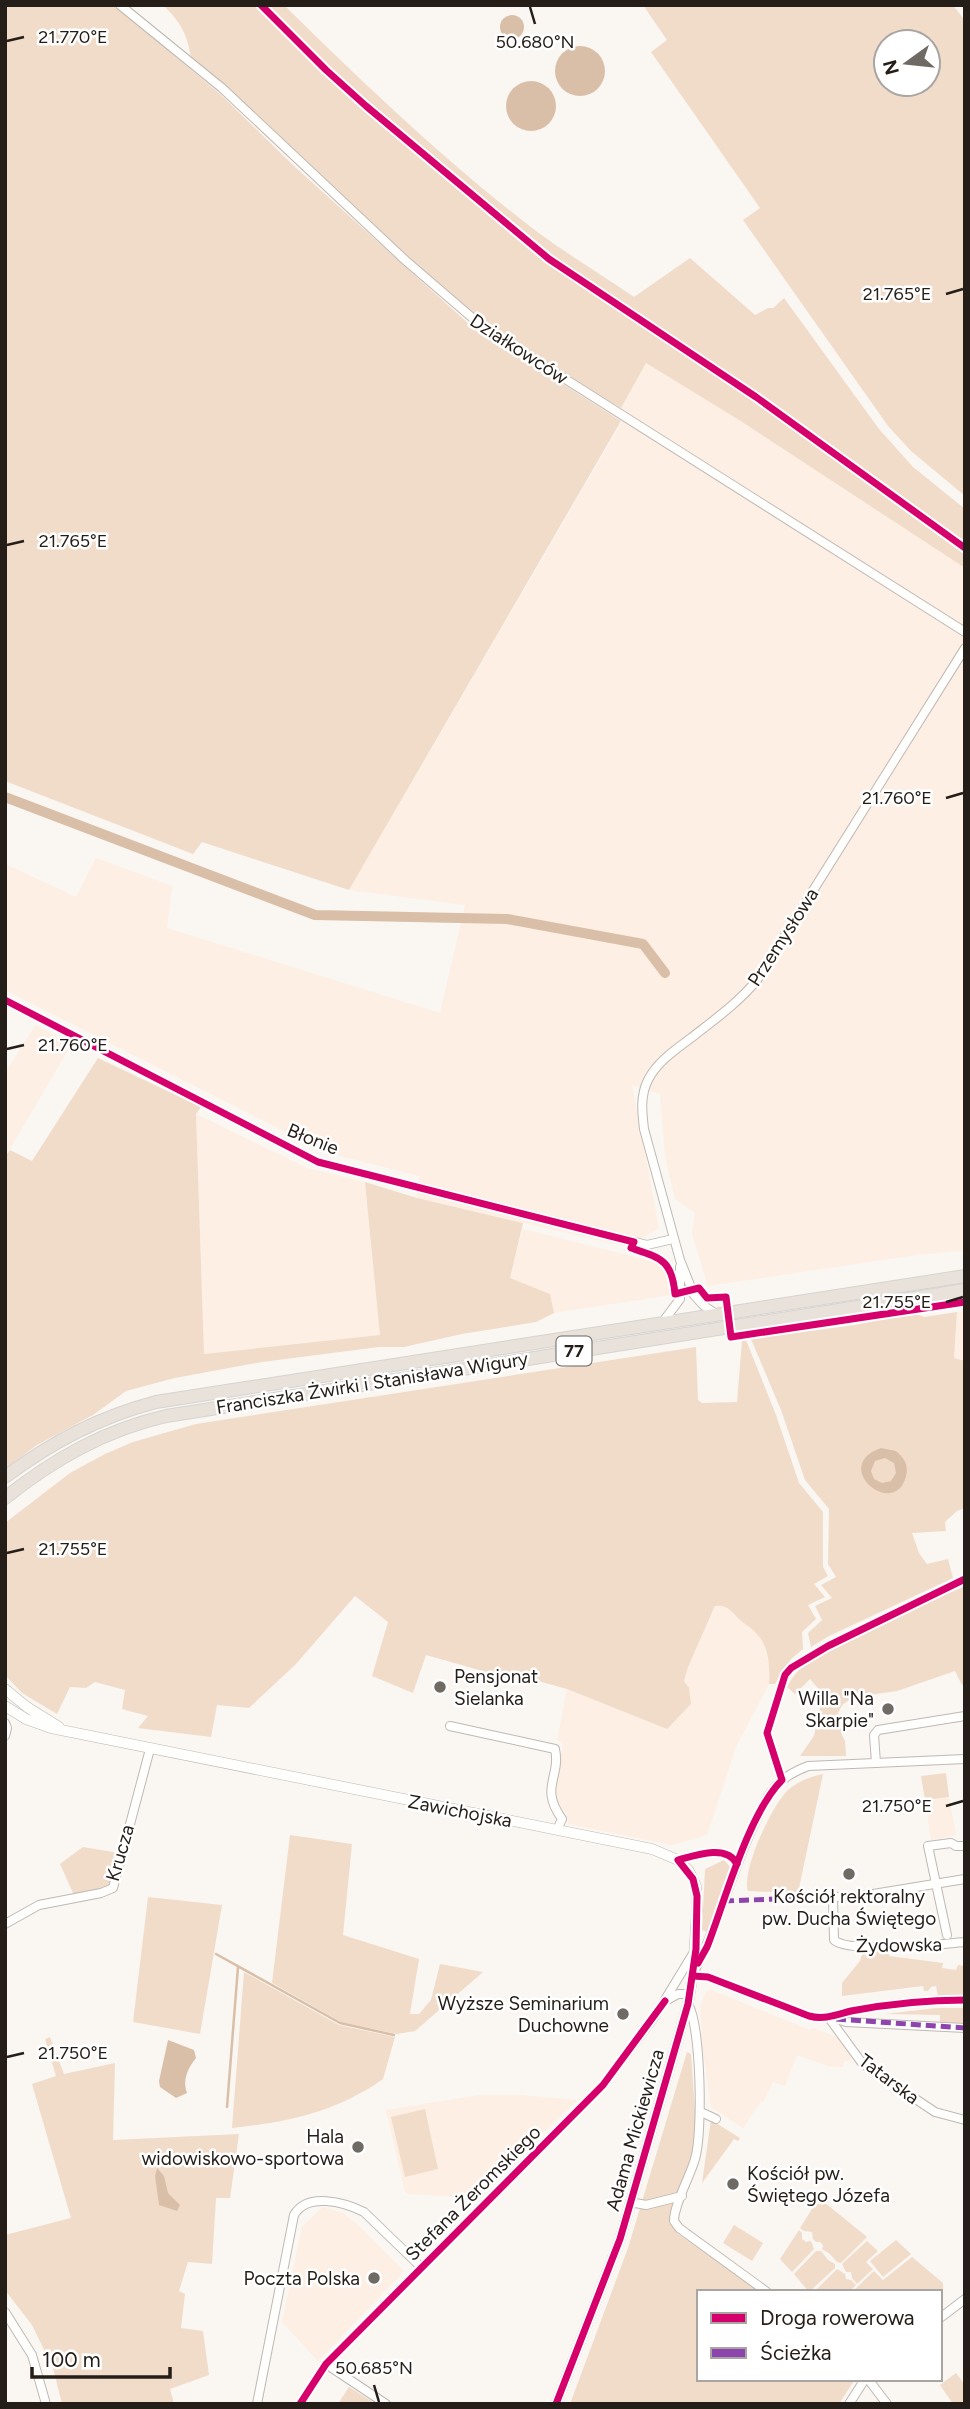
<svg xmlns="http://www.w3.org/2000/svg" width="970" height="2409" font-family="Figtree,sans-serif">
  <rect width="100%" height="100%" fill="#faf6f2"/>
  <!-- built -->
  <g fill="#fdefe4">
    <path d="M646 363 739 420 965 568V1250L916 1255 708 1286 692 1234 695 1213 675 1199 665 1157 660 1094 632 1085 659 1228 628 1247 417 1198 419 1176 325 1152 5 990V864L76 897 96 858 172 886 167 928 440 1013 465 905 349 890 622 422 621 408Z"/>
    <path d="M36 1025 71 1045 5 1157V1073Z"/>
    <path d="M196 1114 307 1168 365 1182 381 1335 204 1354Z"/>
    <path d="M523 1229 662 1264 671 1286 670 1295 554 1313 550 1294 509 1278Z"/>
    <path d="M965 1311V1361L954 1359 957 1312Z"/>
    <path d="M721 1605 730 1609 743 1623 757 1633 764 1644 770 1670 769 1684 736 1747 707 1835 672 1845 568 1824 567 1812 559 1810 553 1797 563 1744 557 1740 567 1689 667 1729 689 1688 684 1681 688 1667 716 1606Z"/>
    <path d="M949 1797 956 1835 931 1840 925 1800Z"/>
    <path d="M711 1990 810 2030 813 2028 837 2037 852 2058 851 2061H844L843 2067 828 2066 797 2055 785 2086 773 2082 763 2102 761 2101 743 2128 711 2107 703 2051 700 2006 706 1992Z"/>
    <path d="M480 2095H520L577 2100 513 2162 509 2163 507 2170 475 2200 471 2195 439 2196 408 2194 405 2192 386 2110Z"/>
    <path d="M323 2207 343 2213 357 2224 404 2271 318 2361 282 2322 302 2227Z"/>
  </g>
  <!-- green -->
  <g fill="#f1dcca" fill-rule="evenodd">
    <path d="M5 5H114L220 94 294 166 470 325 621 421 349 890 202 842 193 854 5 781Z"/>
    <path d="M163 5H284C364 84 447 163 536 231 567 254 602 275 634 297L690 258 755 315 768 308H773L784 298 879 429 913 467 965 509V568L739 420 646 363 621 408 503 341 449 295 191 58C187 33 181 23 163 5Z"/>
    <path d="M643 5H953L965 21V496L911 451 888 426 743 220 760 208 651 52 667 40ZM886 42H928V84H886Z"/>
    <path d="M98 1058 201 1107 196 1114 204 1354 380 1335 365 1182 417 1198 523 1223 510 1278 550 1294 554 1313 536 1322 462 1334 404 1347H379L262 1362 175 1378 126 1391 93 1415 37 1445 5 1469V1157L10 1150 32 1161Z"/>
    <path d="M957 1312 954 1358 965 1361V1508L957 1511 945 1522 946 1531 912 1533 919 1553 927 1564 948 1559 953 1578 829 1636 811 1647 808 1633 822 1620 815 1606 832 1598 821 1585 836 1577 828 1564 829 1509 805 1480 781 1410 751 1339 855 1325 914 1313 924 1317Z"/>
    <path d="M746 1340 776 1415 799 1483 823 1512V1567L828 1576 814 1584 825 1597 808 1605 816 1619 802 1632 803 1649 791 1659 775 1684H769C770 1667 769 1647 757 1634 752 1628 745 1625 739 1619 732 1612 727 1604 715 1606L688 1667 684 1681 689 1688 691 1704 667 1729 567 1689 538 1681 536 1686 426 1655 413 1693 372 1676 388 1622 355 1596 296 1664 249 1708 217 1705 211 1737 138 1728 148 1716 122 1709 125 1690 95 1682 86 1688 70 1687 57 1714 22 1693 5 1675V1523L70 1473 105 1454 133 1442 196 1424 696 1347 698 1400 702 1403 737 1402 742 1341Z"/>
    <path d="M965 1586V1684L962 1685 955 1671 897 1691 855 1697 843 1704 838 1713 842 1735 845 1741 846 1756H800L814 1736 823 1694 810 1679 795 1694 787 1687C796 1669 812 1658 830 1647Z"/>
    <path d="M946 1773 949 1797 925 1800 921 1776Z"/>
    <path d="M823 1774 798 1893 748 1891C741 1871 772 1805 788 1790 798 1781 810 1777 823 1774Z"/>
    <path d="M290 1835 352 1844 343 1935 419 1959 410 2014H419L431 2000 440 1964 483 1972 415 2031 397 2034 341 2022 272 1983Z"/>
    <path d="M83 1847 119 1853 111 1885 102 1890 74 1895 60 1864Z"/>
    <path d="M724 1860 731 1868 707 1932 702 1930 705 1869Z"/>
    <path d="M148 1897 222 1905 200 2034 133 2022Z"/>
    <path d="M889 1951V1956L943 1963 942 1968 956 1970 958 1965 965 1966V1997H938L936 1986 931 1987 928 1991H924L923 1986 842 1996V1983L860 1961 863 1952Z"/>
    <path d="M244 1972 339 2025 395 2037 383 2079C336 2112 289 2122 232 2128Z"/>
    <path d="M937 2008H965V2023L940 2022V2015L885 2014Z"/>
    <path d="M50 2037 64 2074 115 2063 113 2140 239 2134 230 2198H216L212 2264 188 2262 179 2291 185 2294 181 2328 203 2331 209 2375 170 2389 174 2404H62L53 2368 32 2325 5 2290V2235L71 2218 32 2084 56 2076 45 2039Z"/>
    <path d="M687 2052 691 2054 696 2125 694 2151 669 2223 678 2234 761 2292H699V2379H855L839 2404H570L628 2248Z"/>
    <path d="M425 2109 438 2169 405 2177 391 2117Z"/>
    <path d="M711 2120 740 2138 738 2141 734 2139 702 2183Z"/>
    <path d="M819 2198 867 2237 841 2263 837 2262 830 2254 822 2249 823 2245 820 2242H816L813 2239 812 2232 804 2231 800 2228Z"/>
    <path d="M734 2225 763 2243 752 2261 723 2243Z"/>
    <path d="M799 2230 802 2233V2239L806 2242 811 2241 814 2249 792 2272 780 2259Z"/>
    <path d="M896 2240 911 2254 883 2277 870 2261Z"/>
    <path d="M867 2241 878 2251 866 2262 873 2269 857 2284 852 2278 851 2272H846L842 2264Z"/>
    <path d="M816 2251H821L828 2260 835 2264V2268L809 2292 794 2274Z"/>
    <path d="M912 2257 943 2283V2289L939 2292H852L874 2271 883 2280Z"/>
    <path d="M837 2269 845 2274 846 2279 851 2280 856 2285 849 2292H814Z"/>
    <path d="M956 2373 965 2385V2404H953L940 2385Z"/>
    <path d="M349 2387 376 2404H338Z"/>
  </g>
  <!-- water -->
  <g fill="#dabfa8" fill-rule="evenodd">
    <circle cx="512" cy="27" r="12"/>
    <circle cx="580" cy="71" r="25"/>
    <circle cx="531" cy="106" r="25"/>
    <path d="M881 1448 896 1451C904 1458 909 1465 906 1476 895 1521 829 1466 881 1448ZM885 1458 894 1463 896 1473 891 1481 882 1483 874 1479 871 1471 875 1461Z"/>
    <path d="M168 2040 194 2050 196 2058C188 2068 182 2080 187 2093L176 2098 160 2087 159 2081Z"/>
    <path d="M157 2168 164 2176 168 2193 180 2205 177 2211 159 2205 155 2176Z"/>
  </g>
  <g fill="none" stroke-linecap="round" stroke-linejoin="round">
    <!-- stream -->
    <g stroke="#dabfa8" stroke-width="2.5">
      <path d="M216 1954 340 2023 394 2035"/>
      <path d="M227 2107 238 1967"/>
    </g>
    <!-- canal -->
    <path stroke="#dabfa8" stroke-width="10" d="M5 797 315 915 507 919 643 944 665 973"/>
    <defs>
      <g id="minor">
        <path d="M120 5 222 88 405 260 483 327 965 632"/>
        <path d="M5 1000 318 1162 647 1245 673 1239"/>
        <path d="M716 1314 703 1305 694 1295 680 1260 644 1129C642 1112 640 1096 648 1080 657 1062 675 1050 691 1038 714 1020 738 1003 757 980L965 648"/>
        <path d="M662 1323 680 1299V1267"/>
        <path d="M5 1723 7 1728 5 1736"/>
        <path d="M450 1726 555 1749C561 1778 539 1787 562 1819L557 1830"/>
        <path d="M876 1763 874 1735 878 1730 965 1716"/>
        <path d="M678 1860C696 1855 727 1844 737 1864"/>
        <path d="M804 1898 861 1896 965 1879"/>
        <path d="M833 1898 834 1940C850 1954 940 1944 965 1942"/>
        <path d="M5 1924 39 1905 101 1893 113 1888 150 1749"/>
        <path d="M947 1935 928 1846 951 1843 956 1846H965"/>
        <path d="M695 1970C718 1925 731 1875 752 1829 759 1814 765 1798 776 1786 785 1776 795 1771 808 1766L965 1759"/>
        <path d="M693 1976 708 1977 809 2016C824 2020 836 2015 851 2011 888 2004 928 2000 965 2000"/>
        <path d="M665 2001 678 1994H689"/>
        <path d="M688 2004C701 2026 703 2133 695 2159 690 2177 674 2204 674 2221L679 2228 767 2292"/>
        <path d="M829 2018 862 2063 935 2112 965 2120"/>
        <path d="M832 2018 846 2022 965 2028"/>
        <path d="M701 2112 716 2119"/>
        <path d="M630 2202 646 2205 682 2196"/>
        <path d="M5 2312 32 2355 46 2404"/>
        <path d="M940 2318 965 2299"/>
        <path d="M326 2364 386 2404"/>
        <path d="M868 2379 887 2404"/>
        <path d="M257 2404 294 2215C307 2192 344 2202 364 2212L421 2267"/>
        <path d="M300 2404 326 2364 603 2085 655 2016 694 1952"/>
        <path d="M849 2404 865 2379"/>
      </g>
      <g id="tertiary">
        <path d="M5 1689 27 1707 59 1727"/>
        <path d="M5 1706 26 1719 51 1728 652 1849 678 1860 689 1871 696 1886 697 1910 693 1973 688 2004 620 2239 556 2404"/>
      </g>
      <g id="primary">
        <path d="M5 1477C52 1442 99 1417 156 1402L965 1276"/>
        <path d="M5 1498C54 1459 105 1430 166 1416L965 1290"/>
      </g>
    </defs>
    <!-- minor casing -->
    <use href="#minor" stroke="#bfb9b4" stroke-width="10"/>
    <!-- tertiary casing -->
    <use href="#tertiary" stroke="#bfb9b4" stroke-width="11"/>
    <!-- primary casing -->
    <use href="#primary" stroke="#d6d3d0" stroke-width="14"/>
    <!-- minor -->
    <use href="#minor" stroke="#fefefd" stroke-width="8"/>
    <!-- tertiary -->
    <use href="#tertiary" stroke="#fefefd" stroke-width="10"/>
    <!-- primary -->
    <use href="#primary" stroke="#e9e2db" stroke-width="12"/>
    <!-- quiet -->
    <g stroke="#8e44ad" stroke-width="5" stroke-dasharray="10 5" stroke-linecap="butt">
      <path d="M724 1901 804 1898"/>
      <path d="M836 2019 965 2028"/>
    </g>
    <defs>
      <g id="cycleway">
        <path d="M261 5 326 70 366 106 549 259 756 397 965 548"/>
        <path d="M5 1000 318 1162 634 1242 631 1248C661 1258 672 1260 675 1294L699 1288 707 1298 726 1297 731 1337 965 1302"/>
        <path d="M698 1963 707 1947C725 1901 748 1814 782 1780L767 1733 785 1675 791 1668 828 1646 965 1579"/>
        <path d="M693 1976 708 1977 809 2016C824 2020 836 2015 851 2011 888 2004 928 2000 965 2000"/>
        <path d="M300 2404 326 2364 603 2085 665 2001"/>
        <path d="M556 2404 620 2239 688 2004 696 1949 697 1896 693 1879 678 1860C696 1855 727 1844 737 1864"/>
      </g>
    </defs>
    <!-- cycleway casing -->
    <use href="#cycleway" stroke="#fff" stroke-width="11"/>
    <!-- cycleway -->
    <use href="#cycleway" stroke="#d6006c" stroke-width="7"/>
  </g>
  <!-- ticks -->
  <path fill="none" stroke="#251e18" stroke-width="2.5" d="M530 7 535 24M7 41 24 37M946 294 963 289M7 545 24 541M946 798 963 793M7 1049 24 1045M946 1302 963 1297M7 1553 24 1549M946 1806 963 1801M7 2057 24 2053M374 2385 379 2402"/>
  <!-- markers -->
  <g fill="#706a64" stroke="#fff" stroke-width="2.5">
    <circle cx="440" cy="1687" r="7"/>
    <circle cx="888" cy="1709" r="7"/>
    <circle cx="849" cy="1874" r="7"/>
    <circle cx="623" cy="2014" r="7"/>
    <circle cx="358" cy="2147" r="7"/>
    <circle cx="733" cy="2184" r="7"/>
    <circle cx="374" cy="2278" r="7"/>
  </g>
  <g text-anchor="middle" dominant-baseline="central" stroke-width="5" stroke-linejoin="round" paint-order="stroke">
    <!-- shield labels -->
    <rect fill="#fff" stroke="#66625d" stroke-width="2" x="556.5" y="1336.5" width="35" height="29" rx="5"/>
    <g font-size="18" font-weight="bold" fill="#251e18">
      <text x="574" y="1351">77</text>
    </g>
    <!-- street labels -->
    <g font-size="19" fill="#251e18" stroke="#fff">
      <text transform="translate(519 349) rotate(33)">Działkowców</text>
      <text transform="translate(783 937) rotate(-57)">Przemysłowa</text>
      <text transform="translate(313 1139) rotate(22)">Błonie</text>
      <text transform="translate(372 1383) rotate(-9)">Franciszka Żwirki i Stanisława Wigury</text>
      <text transform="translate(460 1811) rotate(11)">Zawichojska</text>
      <text transform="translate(120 1853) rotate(-74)">Krucza</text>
      <text transform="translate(899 1945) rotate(-1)">Żydowska</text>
      <text transform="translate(889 2079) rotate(37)">Tatarska</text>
      <text transform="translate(635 2130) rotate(-74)">Adama Mickiewicza</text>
      <text transform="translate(473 2193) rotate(-45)">Stefana Żeromskiego</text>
    </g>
    <!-- poi labels -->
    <g font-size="19" fill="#251e18" stroke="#fff" text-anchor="end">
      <text x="454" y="1676" text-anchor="start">Pensjonat<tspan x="454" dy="22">Sielanka</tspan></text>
      <text x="874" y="1698">Willa "Na<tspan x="874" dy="22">Skarpie"</tspan></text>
      <text x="849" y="1896" text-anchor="middle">Kościół rektoralny<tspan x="849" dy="22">pw. Ducha Świętego</tspan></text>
      <text x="609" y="2003">Wyższe Seminarium<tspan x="609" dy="22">Duchowne</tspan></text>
      <text x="344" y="2136">Hala<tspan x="344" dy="22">widowiskowo-sportowa</tspan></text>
      <text x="747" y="2173" text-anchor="start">Kościół pw.<tspan x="747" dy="22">Świętego Józefa</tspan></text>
      <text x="360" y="2278">Poczta Polska</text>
    </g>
  </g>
  <g font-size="18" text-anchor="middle" fill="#251e18" stroke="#fff" stroke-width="5" stroke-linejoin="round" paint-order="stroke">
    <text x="73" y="43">21.770°E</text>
    <text x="535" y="48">50.680°N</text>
    <text x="897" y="300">21.765°E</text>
    <text x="73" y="547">21.765°E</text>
    <text x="897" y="804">21.760°E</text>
    <text x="73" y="1051">21.760°E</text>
    <text x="897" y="1308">21.755°E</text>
    <text x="73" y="1555">21.755°E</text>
    <text x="897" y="1812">21.750°E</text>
    <text x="73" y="2059">21.750°E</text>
    <text x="374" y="2374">50.685°N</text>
  </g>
  <!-- border -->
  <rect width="970" height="2409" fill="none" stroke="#251e18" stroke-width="14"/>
  <!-- legend -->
  <rect x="697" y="2290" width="245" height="91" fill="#ffffff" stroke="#a8a5a3" stroke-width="2"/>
  <rect x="711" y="2313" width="35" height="10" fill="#d6006c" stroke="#a8a5a3" stroke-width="2"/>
  <text x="760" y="2325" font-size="21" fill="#251e18">Droga rowerowa</text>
  <rect x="711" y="2348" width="35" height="10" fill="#8e44ad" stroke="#a8a5a3" stroke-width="2"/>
  <text x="760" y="2360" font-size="21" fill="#251e18">Ścieżka</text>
  <!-- north arrow -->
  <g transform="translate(907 63) rotate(255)"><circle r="33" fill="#ffffff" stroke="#a8a5a3" stroke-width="2"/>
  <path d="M0-5L12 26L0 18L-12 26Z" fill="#706a64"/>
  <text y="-10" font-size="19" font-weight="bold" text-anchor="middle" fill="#251e18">N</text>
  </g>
  <!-- scale -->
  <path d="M32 2367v10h138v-10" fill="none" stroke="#251e18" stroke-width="3.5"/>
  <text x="42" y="2367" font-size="21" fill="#251e18" stroke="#ffffff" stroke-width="5" paint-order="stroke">100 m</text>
</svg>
